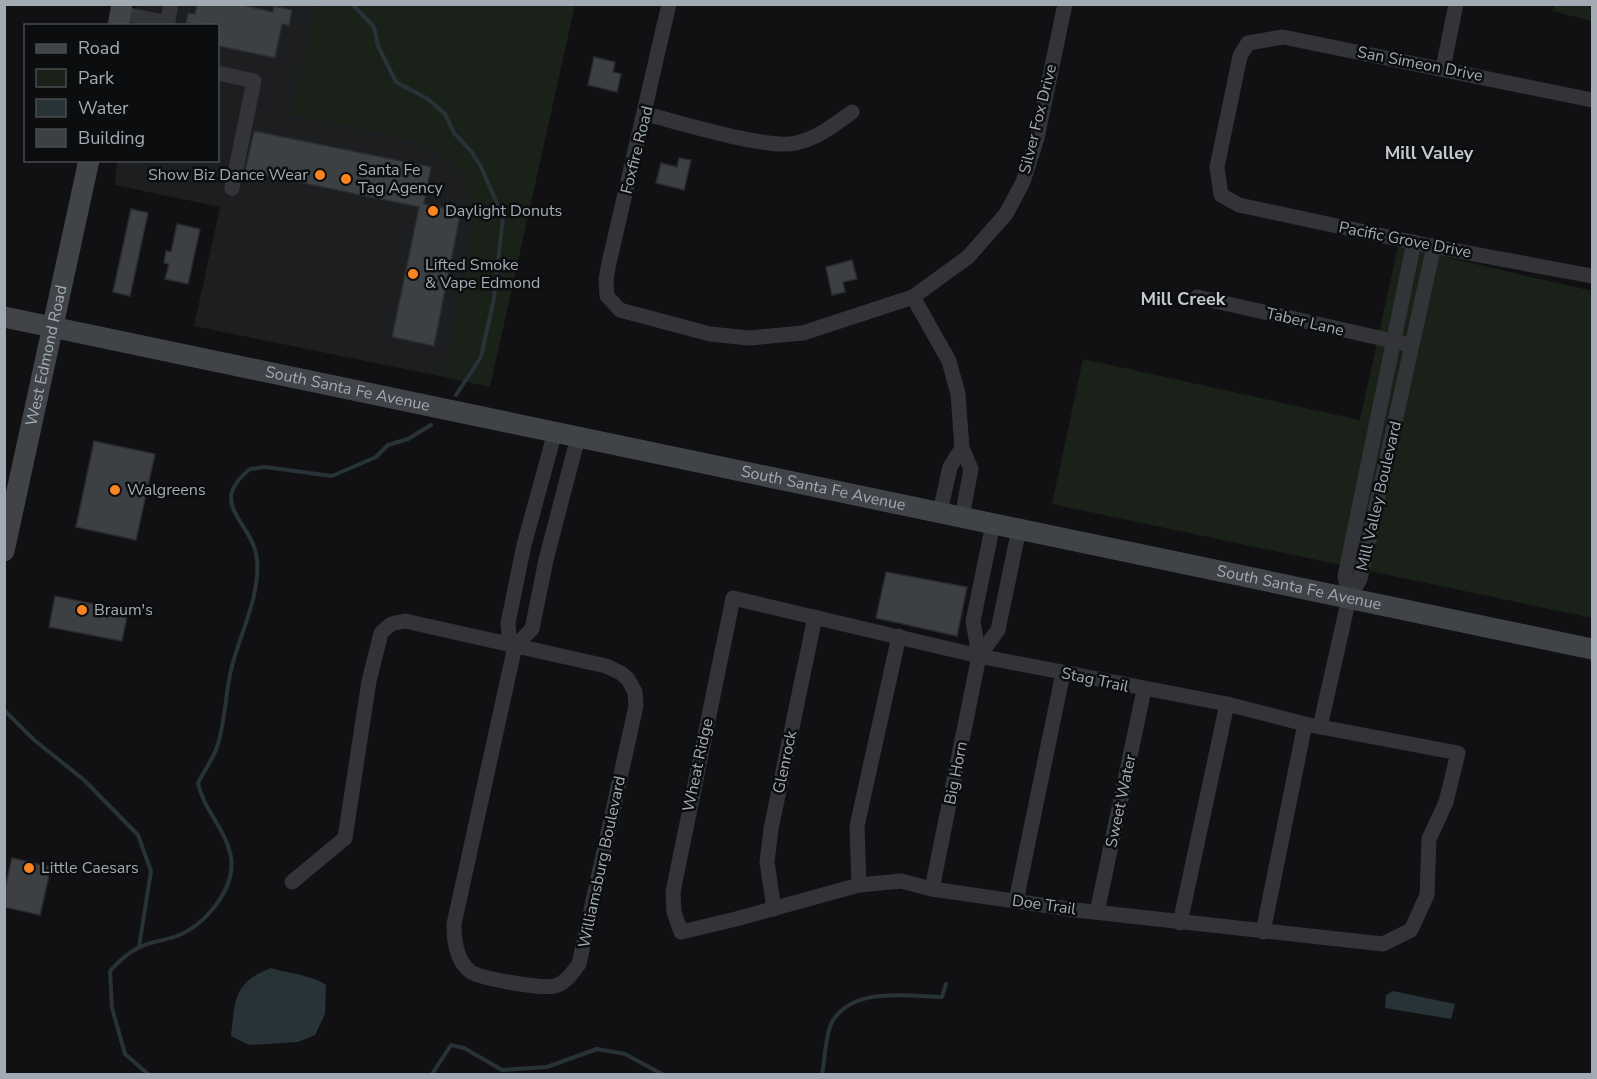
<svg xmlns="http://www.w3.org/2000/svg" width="1597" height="1079" font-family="'Nunito Sans',sans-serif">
  <rect width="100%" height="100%" fill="#111113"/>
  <!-- built -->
  <path fill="#1d1e20" d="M137 5H316L292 114 422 142 459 167 474 213 444 377 194 326 220 207 115 185 117 161 218 160V26L133 25Z"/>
  <!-- green -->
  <g fill="#1a2119">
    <path d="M316 5H575L490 387 444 377 474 213 459 167 422 142 292 114Z"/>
    <path d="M1555 5H1592V21L1552 11Z"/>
    <path d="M1398 246 1592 291V618L1052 504 1083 359 1360 420Z"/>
  </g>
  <!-- water -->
  <g fill="#273337">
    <path d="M271 968C287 973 315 976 326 985L325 1014 315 1035 298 1042 249 1045 231 1036C235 1001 233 982 271 968Z"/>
    <path d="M1393 991 1455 1004 1451 1019 1385 1008 1386 995Z"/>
  </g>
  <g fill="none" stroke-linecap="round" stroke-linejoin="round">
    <!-- stream -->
    <g stroke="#273337" stroke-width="4">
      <path d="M352 4 374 27 378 46 396 82 428 99 445 114 454 133 471 151 481 167 503 217 494 298 481 357 456 395"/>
      <path d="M4 710 33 739 84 780 138 835 151 871 139 947"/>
      <path d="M148 1074 125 1054 112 1008 110 971C118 962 126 954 138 948 150 941 164 941 177 936 205 925 236 889 231 857 226 829 204 811 198 783 204 771 213 759 217 747 226 720 225 692 232 666 241 632 260 596 257 560 254 522 205 505 250 469L265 467 332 476 376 457 388 445 408 439 431 425"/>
      <path d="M432 1074 451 1045 464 1048 502 1070 547 1067 597 1049 625 1054 662 1074"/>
      <path d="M822 1074C825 1060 825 1038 831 1024 850 986 907 996 942 997L946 984"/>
    </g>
  </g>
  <!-- building -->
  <g fill="#3d4043" stroke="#2b2c2f" stroke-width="1.5">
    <path d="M197 4H238L273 12 274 6 292 10 289 26 282 24 275 58 218 46V26L186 23 188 13 195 14Z"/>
    <path d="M594 57 615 62 613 72 621 74 617 92 588 85Z"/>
    <path d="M254 131 431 167 424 204 461 211 434 346 392 337 419 207 245 171Z"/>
    <path d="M679 158 691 160 684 190 656 183 661 163 677 167Z"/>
    <path d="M131 209 148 213 130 296 113 292Z"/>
    <path d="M177 224 200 229 188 284 165 279 169 264 164 263 166 251 171 252Z"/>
    <path d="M852 260 857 279 843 282 845 292 832 295 826 267Z"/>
    <path d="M94 441 155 454 136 540 76 527Z"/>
    <path d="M886 572 967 587 957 636 876 618Z"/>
    <path d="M55 596 128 611 122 641 49 627Z"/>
    <path d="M12 858 51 867 40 915 4 907V893Z"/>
  </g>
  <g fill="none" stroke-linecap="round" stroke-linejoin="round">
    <!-- minor -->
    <g stroke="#323438" stroke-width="15">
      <path d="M669 4 609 263 606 280 607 296 620 310 710 334 749 338 803 333 913 297 968 257 1006 214 1023 182 1037 138 1065 4"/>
      <path d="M120 13 168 23"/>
      <path d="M167 26 171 4"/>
      <path d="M1443 68 1456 4"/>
      <path d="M218 73 254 81 232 188"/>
      <path d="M1592 100 1283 37 1248 43 1240 56 1217 167 1221 195 1239 205 1426 245 1592 276"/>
      <path d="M646 114C678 122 768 150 796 143 818 138 834 125 852 112"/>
      <path d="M913 297 949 361 958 394 962 448 971 469 962 517"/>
      <path d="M1197 297 1402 343"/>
      <path d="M940 512 950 467 962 448"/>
      <path d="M733 598 979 656 1227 704 1305 724 1458 753 1446 802 1429 839 1427 895 1411 930 1383 944 1076 910 932 889 901 881 859 885 736 919 681 932 674 912 673 892Z"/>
      <path d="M1349 598 1345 576 1414 242"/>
      <path d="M515 646 509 636 508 623 524 545 555 432"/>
      <path d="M979 656 998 630 1019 529"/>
      <path d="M1320 727 1349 598 1360 579 1434 246"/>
      <path d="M292 882 345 838 369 681 381 633 391 624 405 621 606 666 621 673 628 679 635 692 636 706 579 964C572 973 566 983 555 986 543 989 482 979 471 972 456 961 454 941 454 924L515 646 532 629 546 560 578 437"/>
      <path d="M859 885 857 826 899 636"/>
      <path d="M932 889 979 656 973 621 993 524"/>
      <path d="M1016 901 1063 673"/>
      <path d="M774 909 767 862 771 829 815 617"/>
      <path d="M1097 912 1144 690"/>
      <path d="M1180 923 1227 704"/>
      <path d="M1263 932 1305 724"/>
    </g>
    <!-- secondary -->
    <g stroke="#404448" stroke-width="21">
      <path d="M118 26 122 4"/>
      <path id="s1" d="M4 317 1592 649"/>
      <path id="s2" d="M4 551 89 160"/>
    </g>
  </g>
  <!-- markers -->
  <g fill="#fb8421" stroke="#0c0d0e" stroke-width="2">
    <circle cx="320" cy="175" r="6"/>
    <circle cx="346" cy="179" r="6"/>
    <circle cx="433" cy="211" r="6"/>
    <circle cx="413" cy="274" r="6"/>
    <circle cx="115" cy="490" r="6"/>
    <circle cx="82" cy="610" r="6"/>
    <circle cx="29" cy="868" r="6"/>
  </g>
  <g text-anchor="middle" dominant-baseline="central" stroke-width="5" stroke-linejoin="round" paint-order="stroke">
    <!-- street labels -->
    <g font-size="16" fill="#a2abb4" stroke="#0c0d0e">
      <text transform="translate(1420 64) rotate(11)">San Simeon Drive</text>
      <text transform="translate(1038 119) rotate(-76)">Silver Fox Drive</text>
      <text transform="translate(637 150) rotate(-76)">Foxfire Road</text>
      <text transform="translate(1405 240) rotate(11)">Pacific Grove Drive</text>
      <text transform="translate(1305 322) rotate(13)">Taber Lane</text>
      <text stroke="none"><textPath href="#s2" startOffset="200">West Edmond Road</textPath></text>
      <text stroke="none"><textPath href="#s1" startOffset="351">South Santa Fe Avenue</textPath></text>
      <text stroke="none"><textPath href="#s1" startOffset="837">South Santa Fe Avenue</textPath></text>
      <text transform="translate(1379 496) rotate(-77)">Mill Valley Boulevard</text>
      <text stroke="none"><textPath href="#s1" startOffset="1323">South Santa Fe Avenue</textPath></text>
      <text transform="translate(1095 680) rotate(12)">Stag Trail</text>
      <text transform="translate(785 762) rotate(-78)">Glenrock</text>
      <text transform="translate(698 765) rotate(-78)">Wheat Ridge</text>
      <text transform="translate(956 773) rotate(-79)">Big Horn</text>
      <text transform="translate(1121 801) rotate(-78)">Sweet Water</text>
      <text transform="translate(602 862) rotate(-78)">Williamsburg Boulevard</text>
      <text transform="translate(1044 905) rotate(8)">Doe Trail</text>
    </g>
    <!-- poi labels -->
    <g font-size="16" fill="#a2abb4" stroke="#0c0d0e" text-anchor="start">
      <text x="358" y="170">Santa Fe<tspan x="358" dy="18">Tag Agency</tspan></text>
      <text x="308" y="175" text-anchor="end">Show Biz Dance Wear</text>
      <text x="445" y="211">Daylight Donuts</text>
      <text x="425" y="265">Lifted Smoke<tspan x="425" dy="18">&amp; Vape Edmond</tspan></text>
      <text x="127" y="490">Walgreens</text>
      <text x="94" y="610">Braum's</text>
      <text x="41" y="868">Little Caesars</text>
    </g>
    <!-- neighbourhood labels -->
    <g font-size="18" font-weight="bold" fill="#c3c9d0" stroke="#0c0d0e">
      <text x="1429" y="153">Mill Valley</text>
      <text x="1183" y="299">Mill Creek</text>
    </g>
  </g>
  <!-- border -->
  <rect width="1597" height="1079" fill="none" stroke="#a2abb4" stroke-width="12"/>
  <!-- legend -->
  <rect x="24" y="24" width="195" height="138" fill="#0c0d0e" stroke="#484c50" stroke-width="1.5"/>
  <rect x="36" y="44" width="30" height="9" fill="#404448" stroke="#484c50" stroke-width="1.5"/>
  <text x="78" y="54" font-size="18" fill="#a2abb4">Road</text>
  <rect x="36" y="69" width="30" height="18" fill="#1a2119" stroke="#484c50" stroke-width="1.5"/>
  <text x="78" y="84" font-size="18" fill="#a2abb4">Park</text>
  <rect x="36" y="99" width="30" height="18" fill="#273337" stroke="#484c50" stroke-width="1.5"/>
  <text x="78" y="114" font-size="18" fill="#a2abb4">Water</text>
  <rect x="36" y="129" width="30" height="18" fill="#3d4043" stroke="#484c50" stroke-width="1.5"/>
  <text x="78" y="144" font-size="18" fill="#a2abb4">Building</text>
</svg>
